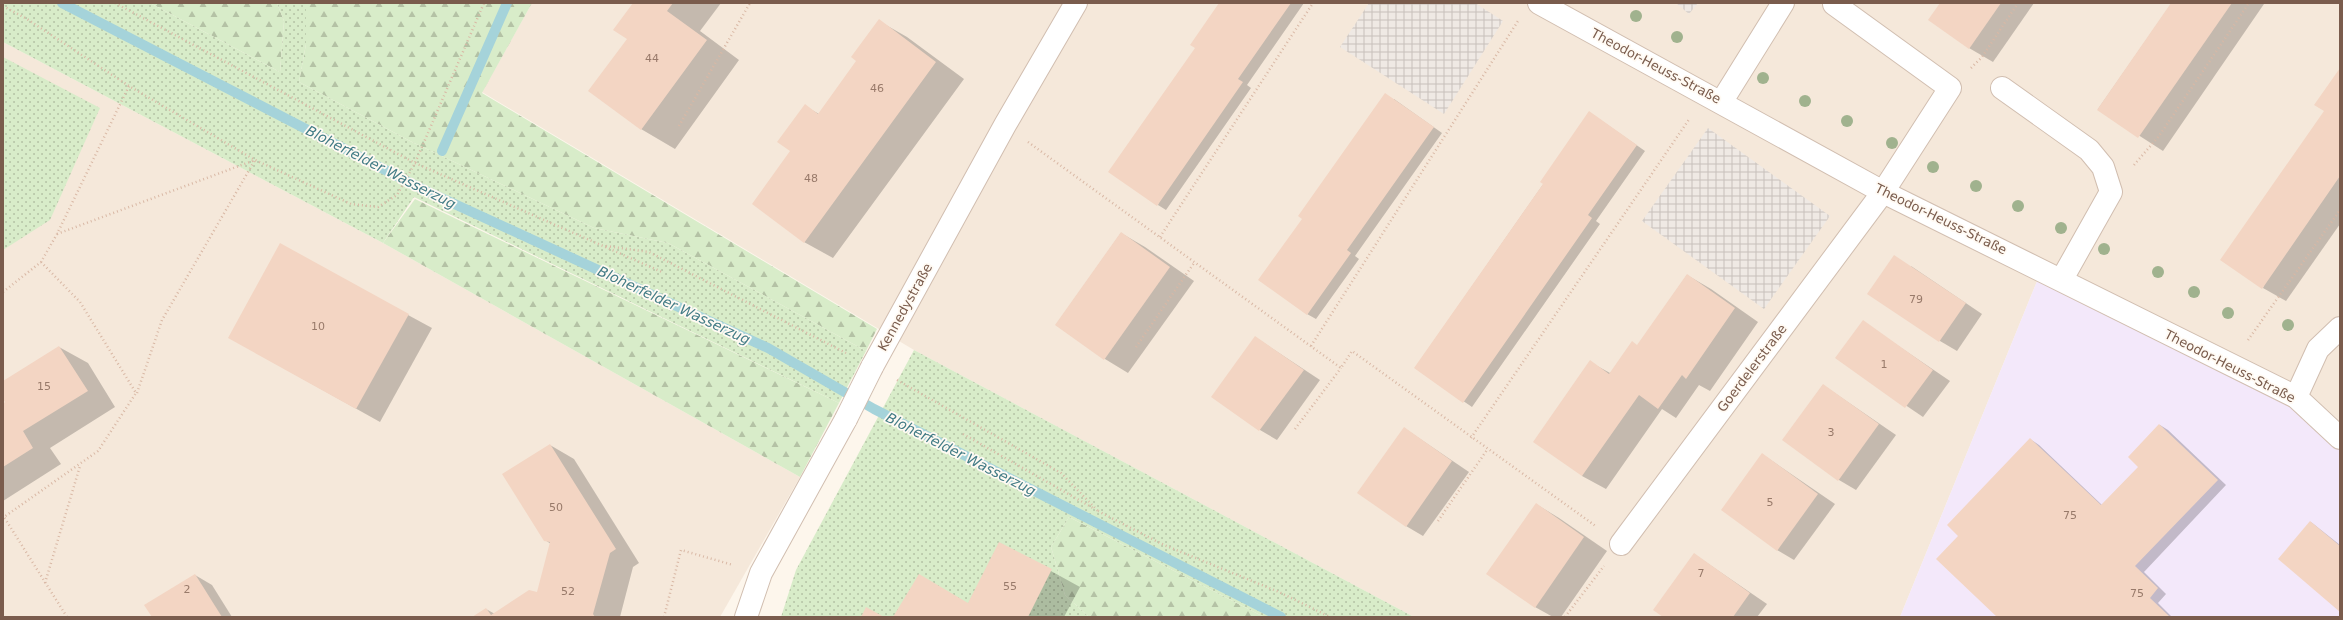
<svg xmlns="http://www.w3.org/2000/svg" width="2343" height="620" font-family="'DejaVu Sans',sans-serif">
  <defs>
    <pattern id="industrial-grid" width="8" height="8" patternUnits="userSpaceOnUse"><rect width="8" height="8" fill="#efe9e4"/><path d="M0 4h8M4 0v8" fill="none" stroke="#c7c0bb"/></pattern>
    <pattern id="forest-firs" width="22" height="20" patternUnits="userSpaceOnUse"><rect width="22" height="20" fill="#d8ecc9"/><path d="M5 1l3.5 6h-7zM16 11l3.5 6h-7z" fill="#b4c2a5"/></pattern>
    <pattern id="park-dots" width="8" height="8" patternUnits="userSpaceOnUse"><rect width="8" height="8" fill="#d8ecc9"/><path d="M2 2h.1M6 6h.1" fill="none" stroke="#b4c2a5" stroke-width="1.8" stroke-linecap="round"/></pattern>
  </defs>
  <rect width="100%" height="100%" fill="#fdf6ec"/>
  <!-- residential -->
  <g fill="#f5e8da">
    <path d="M532 3H2340V438L2042 269 1900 617H1414L914 350 482 92Z"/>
    <path d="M3 42 383 243 800 477 720 617H3Z"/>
  </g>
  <!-- industrial -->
  <g fill="url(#industrial-grid)">
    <path d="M1369 3H1475L1503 21 1444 114 1340 47Z"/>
    <path d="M1676 3H1698L1689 14Z"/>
    <path d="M1708 128 1830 216 1764 309 1642 221Z"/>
  </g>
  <!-- education -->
  <path fill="#f3e8fa" d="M2042 269 2296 397 2340 438V617H1900Z"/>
  <!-- forest -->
  <g fill="url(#forest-firs)">
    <path d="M150 3H277L284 21 280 72Z"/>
    <path d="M306 3H532L482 93 877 329 866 351 668 243 594 228 412 142 299 82 306 44Z"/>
    <path d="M415 199 839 403 800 477 383 243Z"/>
    <path d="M1069 517 1264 617H1089L1065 595 1051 547Z"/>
  </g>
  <!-- park -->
  <g fill="url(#park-dots)">
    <path d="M3 3H150L280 72 284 21 277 3H306V44L299 82 412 142 594 228 668 243 866 351 839 403 414 197 383 243 3 42Z"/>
    <path d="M3 57 100 108 50 220 3 250Z"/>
    <path d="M914 350 1414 617H1264L1069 517 1051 547 1065 595 1089 617H781L796 570Z"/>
  </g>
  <!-- shadow -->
  <g fill="#0003">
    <path d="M634 3H721L700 31 739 60 675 149 641 129 628 39Z"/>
    <path d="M1220 3H1304L1247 85 1251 88 1166 210 1158 205 1196 48Z"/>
    <path d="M1941 3H2034L1993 62 1969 48Z"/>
    <path d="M2172 3 2264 4 2163 151 2098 109Z"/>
    <path d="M879 21 907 37 964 79 833 258 804 242 792 151 805 106 819 114 857 61Z"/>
    <path d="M2340 70V224L2286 301 2263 288Z"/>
    <path d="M1394 99 1442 133 1355 256 1359 259 1316 319 1307 314Z"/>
    <path d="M1589 112 1645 151 1596 221 1600 224 1472 407 1415 368 1544 183Z"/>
    <path d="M1121 233 1145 247 1194 281 1128 373 1105 359 1056 325Z"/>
    <path d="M1911 266 1982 314 1957 351 1940 341Z"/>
    <path d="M1687 275 1711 289 1758 322 1710 391 1699 385 1676 418 1662 409 1606 489 1582 476 1590 362 1610 373 1638 346Z"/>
    <path d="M408 315 432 328 380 422 253 351Z"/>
    <path d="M1863 322 1950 381 1923 417 1836 358Z"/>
    <path d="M1255 337 1320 380 1277 440 1260 430Z"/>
    <path d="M59 347 88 363 115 407 50 448 61 464 3 501V405L7 403 3 397V382Z"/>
    <path d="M1823 385 1896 435 1856 490 1839 480 1784 440Z"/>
    <path d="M2160 425 2168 430 2226 485 2144 572 2166 594 2158 603 2172 617H1999L1959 536 2030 439 2039 445 2102 505 2139 467Z"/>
    <path d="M1404 428 1469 472 1423 536 1406 526Z"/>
    <path d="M550 445 574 459 639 563 633 567 620 617H474L486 609 495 614 538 593 551 544 545 540Z"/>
    <path d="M1762 454 1835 504 1794 560 1777 550Z"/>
    <path d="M1536 504 1559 518 1607 551 1561 617H1553L1535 607Z"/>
    <path d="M2311 522 2340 545V611Z"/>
    <path d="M1000 543 1080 587 1064 617H894L968 604Z"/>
    <path d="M1694 554 1767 604 1757 617H1665Z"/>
    <path d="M195 575 212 585 232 617H153Z"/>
  </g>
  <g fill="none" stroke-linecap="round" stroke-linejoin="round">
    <!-- stream -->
    <g stroke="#a5d3da" stroke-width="10">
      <path d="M62 3 424 190 768 348 874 409 1281 617"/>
      <path d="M442 151 507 3"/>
    </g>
  </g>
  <!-- building -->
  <g fill="#f3d5c3">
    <path d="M633 3H673L667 11 707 40 641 130 588 91 627 39 613 30Z"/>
    <path d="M1219 3H1291L1238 79 1243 82 1157 206 1108 172 1195 48 1190 45Z"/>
    <path d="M1940 3H2001L1969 49 1928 20Z"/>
    <path d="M2171 3H2232L2138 138 2097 110Z"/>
    <path d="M879 19 936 62 804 243 752 204 790 151 777 142 805 104 818 114 856 61 851 57Z"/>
    <path d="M2340 68V176L2262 289 2220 260 2324 111 2314 105Z"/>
    <path d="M1385 93 1434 127 1347 250 1351 253 1307 315 1258 280 1302 219 1298 216Z"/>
    <path d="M1589 111 1637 145 1588 215 1592 218 1463 403 1414 368 1543 184 1540 182Z"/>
    <path d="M1121 232 1170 267 1104 360 1055 325Z"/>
    <path d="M280 243 409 314 356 409 228 338Z"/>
    <path d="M1894 255 1966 303 1939 342 1867 294Z"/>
    <path d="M1687 274 1735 308 1686 379 1682 375 1658 409 1639 395 1582 476 1533 442 1590 360 1609 374 1632 341 1637 345Z"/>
    <path d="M1863 320 1933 370 1905 408 1835 358Z"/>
    <path d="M1255 336 1304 370 1259 431 1211 397Z"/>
    <path d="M59 346 88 391 23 431 33 448 3 467V404L5 402 3 399V381Z"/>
    <path d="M1823 384 1879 424 1838 481 1782 440Z"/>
    <path d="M2159 424 2218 480 2135 566 2158 588 2150 598 2170 617H1997L1936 559 1958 536 1947 525 2030 438 2101 505 2138 467 2128 457Z"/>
    <path d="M1404 427 1452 461 1406 527 1357 493Z"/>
    <path d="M550 444 616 549 610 553 593 614 595 617H472L486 608 491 615 529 590 537 592 550 542 544 541 502 474Z"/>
    <path d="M1762 453 1818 494 1777 551 1721 510Z"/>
    <path d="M1536 503 1584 537 1535 608 1486 574Z"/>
    <path d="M2310 521 2340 546V612L2278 559Z"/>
    <path d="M999 542 1052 569 1028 617H893L919 574 968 603Z"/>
    <path d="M1694 553 1750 593 1733 617H1663L1653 610Z"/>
    <path d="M195 574 222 617H152L144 605Z"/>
    <path d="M866 607 884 617H861Z"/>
  </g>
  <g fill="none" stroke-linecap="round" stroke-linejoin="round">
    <defs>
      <g id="minor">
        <path d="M1539 3 1883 192 2296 397 2340 438"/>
        <path d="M2002 88 2089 150 2103 167 2111 192 2062 279"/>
        <path d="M1722 101 1783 3"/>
        <path d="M872 367 1005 125 1076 3"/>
        <path d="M2296 397 2318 349 2340 328"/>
        <path d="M1621 544 1883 192 1950 88 1834 4"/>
        <path d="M746 617 761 573 846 419"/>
      </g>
    </defs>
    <!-- minor casing -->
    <use href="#minor" stroke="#d1beb0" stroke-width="24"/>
    <!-- path -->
    <g stroke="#d9b8a5" stroke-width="2.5" stroke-dasharray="1 3" stroke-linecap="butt">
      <path d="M115 3 415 163 662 272"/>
      <path d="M3 6 27 19 129 86 255 160 351 204 378 207 397 195 415 163 484 3"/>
      <path d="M1971 68 1982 57 2018 3"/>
      <path d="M679 126 750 3"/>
      <path d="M1028 142 1341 368 1352 351 1597 527"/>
      <path d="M2134 165 2159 136 2249 3"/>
      <path d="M57 234 255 160"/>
      <path d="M1160 237 1313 3"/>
      <path d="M606 246 649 252 846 353"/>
      <path d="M41 262 80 302 136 393 98 451 4 517 67 617"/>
      <path d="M3 292 41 262 57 234 129 86"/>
      <path d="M2248 340 2340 210"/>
      <path d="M1311 346 1518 21"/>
      <path d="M1136 347 1194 263"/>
      <path d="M897 380 1061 473 1098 511"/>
      <path d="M137 393 162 320 255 160"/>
      <path d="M1295 429 1341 368"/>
      <path d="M963 434 1093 508"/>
      <path d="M1471 438 1690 118"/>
      <path d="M1098 511 1164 545 1279 592 1330 617"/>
      <path d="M1438 521 1487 450"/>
      <path d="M45 583 80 466"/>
      <path d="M664 617 681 550 733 565"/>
      <path d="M1565 617 1604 566"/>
    </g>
    <!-- minor -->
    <use href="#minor" stroke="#fff" stroke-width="22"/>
    <defs>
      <path id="minor-bridge" d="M846 419 872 367"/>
    </defs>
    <!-- minor-bridge casing -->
    <use href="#minor-bridge" stroke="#d1beb0" stroke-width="24" stroke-linecap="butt"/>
    <!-- minor-bridge -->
    <use href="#minor-bridge" stroke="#fff" stroke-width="22"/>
  </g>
  <!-- trees -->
  <g fill="#a0b28e">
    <circle cx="1636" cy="16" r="6"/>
    <circle cx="1677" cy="37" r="6"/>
    <circle cx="1763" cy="78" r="6"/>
    <circle cx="1805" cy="101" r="6"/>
    <circle cx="1847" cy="121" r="6"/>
    <circle cx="1892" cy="143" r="6"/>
    <circle cx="1933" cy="167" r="6"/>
    <circle cx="1976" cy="186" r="6"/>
    <circle cx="2018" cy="206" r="6"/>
    <circle cx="2061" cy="228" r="6"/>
    <circle cx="2104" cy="249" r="6"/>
    <circle cx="2158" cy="272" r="6"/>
    <circle cx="2194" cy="292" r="6"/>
    <circle cx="2228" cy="313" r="6"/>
    <circle cx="2288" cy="325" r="6"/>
  </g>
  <g text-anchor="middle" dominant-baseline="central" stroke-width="3.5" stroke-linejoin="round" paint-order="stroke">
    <!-- number labels -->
    <g font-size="11" fill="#987a6a">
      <text x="652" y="58">44</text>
      <text x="877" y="88">46</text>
      <text x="811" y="178">48</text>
      <text x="1916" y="299">79</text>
      <text x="318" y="326">10</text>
      <text x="1884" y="364">1</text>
      <text x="44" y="386">15</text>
      <text x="1831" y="432">3</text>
      <text x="1770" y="502">5</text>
      <text x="556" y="507">50</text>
      <text x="2070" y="515">75</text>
      <text x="1701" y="573">7</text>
      <text x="1010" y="586">55</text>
      <text x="187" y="589">2</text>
      <text x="568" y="591">52</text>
      <text x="2137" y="593">75</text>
    </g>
    <!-- street labels -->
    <g font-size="13" fill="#7a5c4d" stroke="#fffaf3">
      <text transform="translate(1656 66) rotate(28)">Theodor-Heuss-Straße</text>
      <text transform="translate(1941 219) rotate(26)">Theodor-Heuss-Straße</text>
      <text transform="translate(905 307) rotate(-61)">Kennedystraße</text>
      <text transform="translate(2230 366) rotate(27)">Theodor-Heuss-Straße</text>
      <text transform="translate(1752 368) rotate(-53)">Goerdelerstraße</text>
    </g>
    <!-- water labels -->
    <g font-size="14" font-style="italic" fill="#437c86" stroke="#fffaf3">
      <text transform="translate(381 167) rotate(27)">Bloherfelder Wasserzug</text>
      <text transform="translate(674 305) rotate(25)">Bloherfelder Wasserzug</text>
      <text transform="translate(961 454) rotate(27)">Bloherfelder Wasserzug</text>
    </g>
  </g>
  <!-- border -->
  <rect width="2343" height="620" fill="none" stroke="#7a5c4d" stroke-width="8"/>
</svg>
